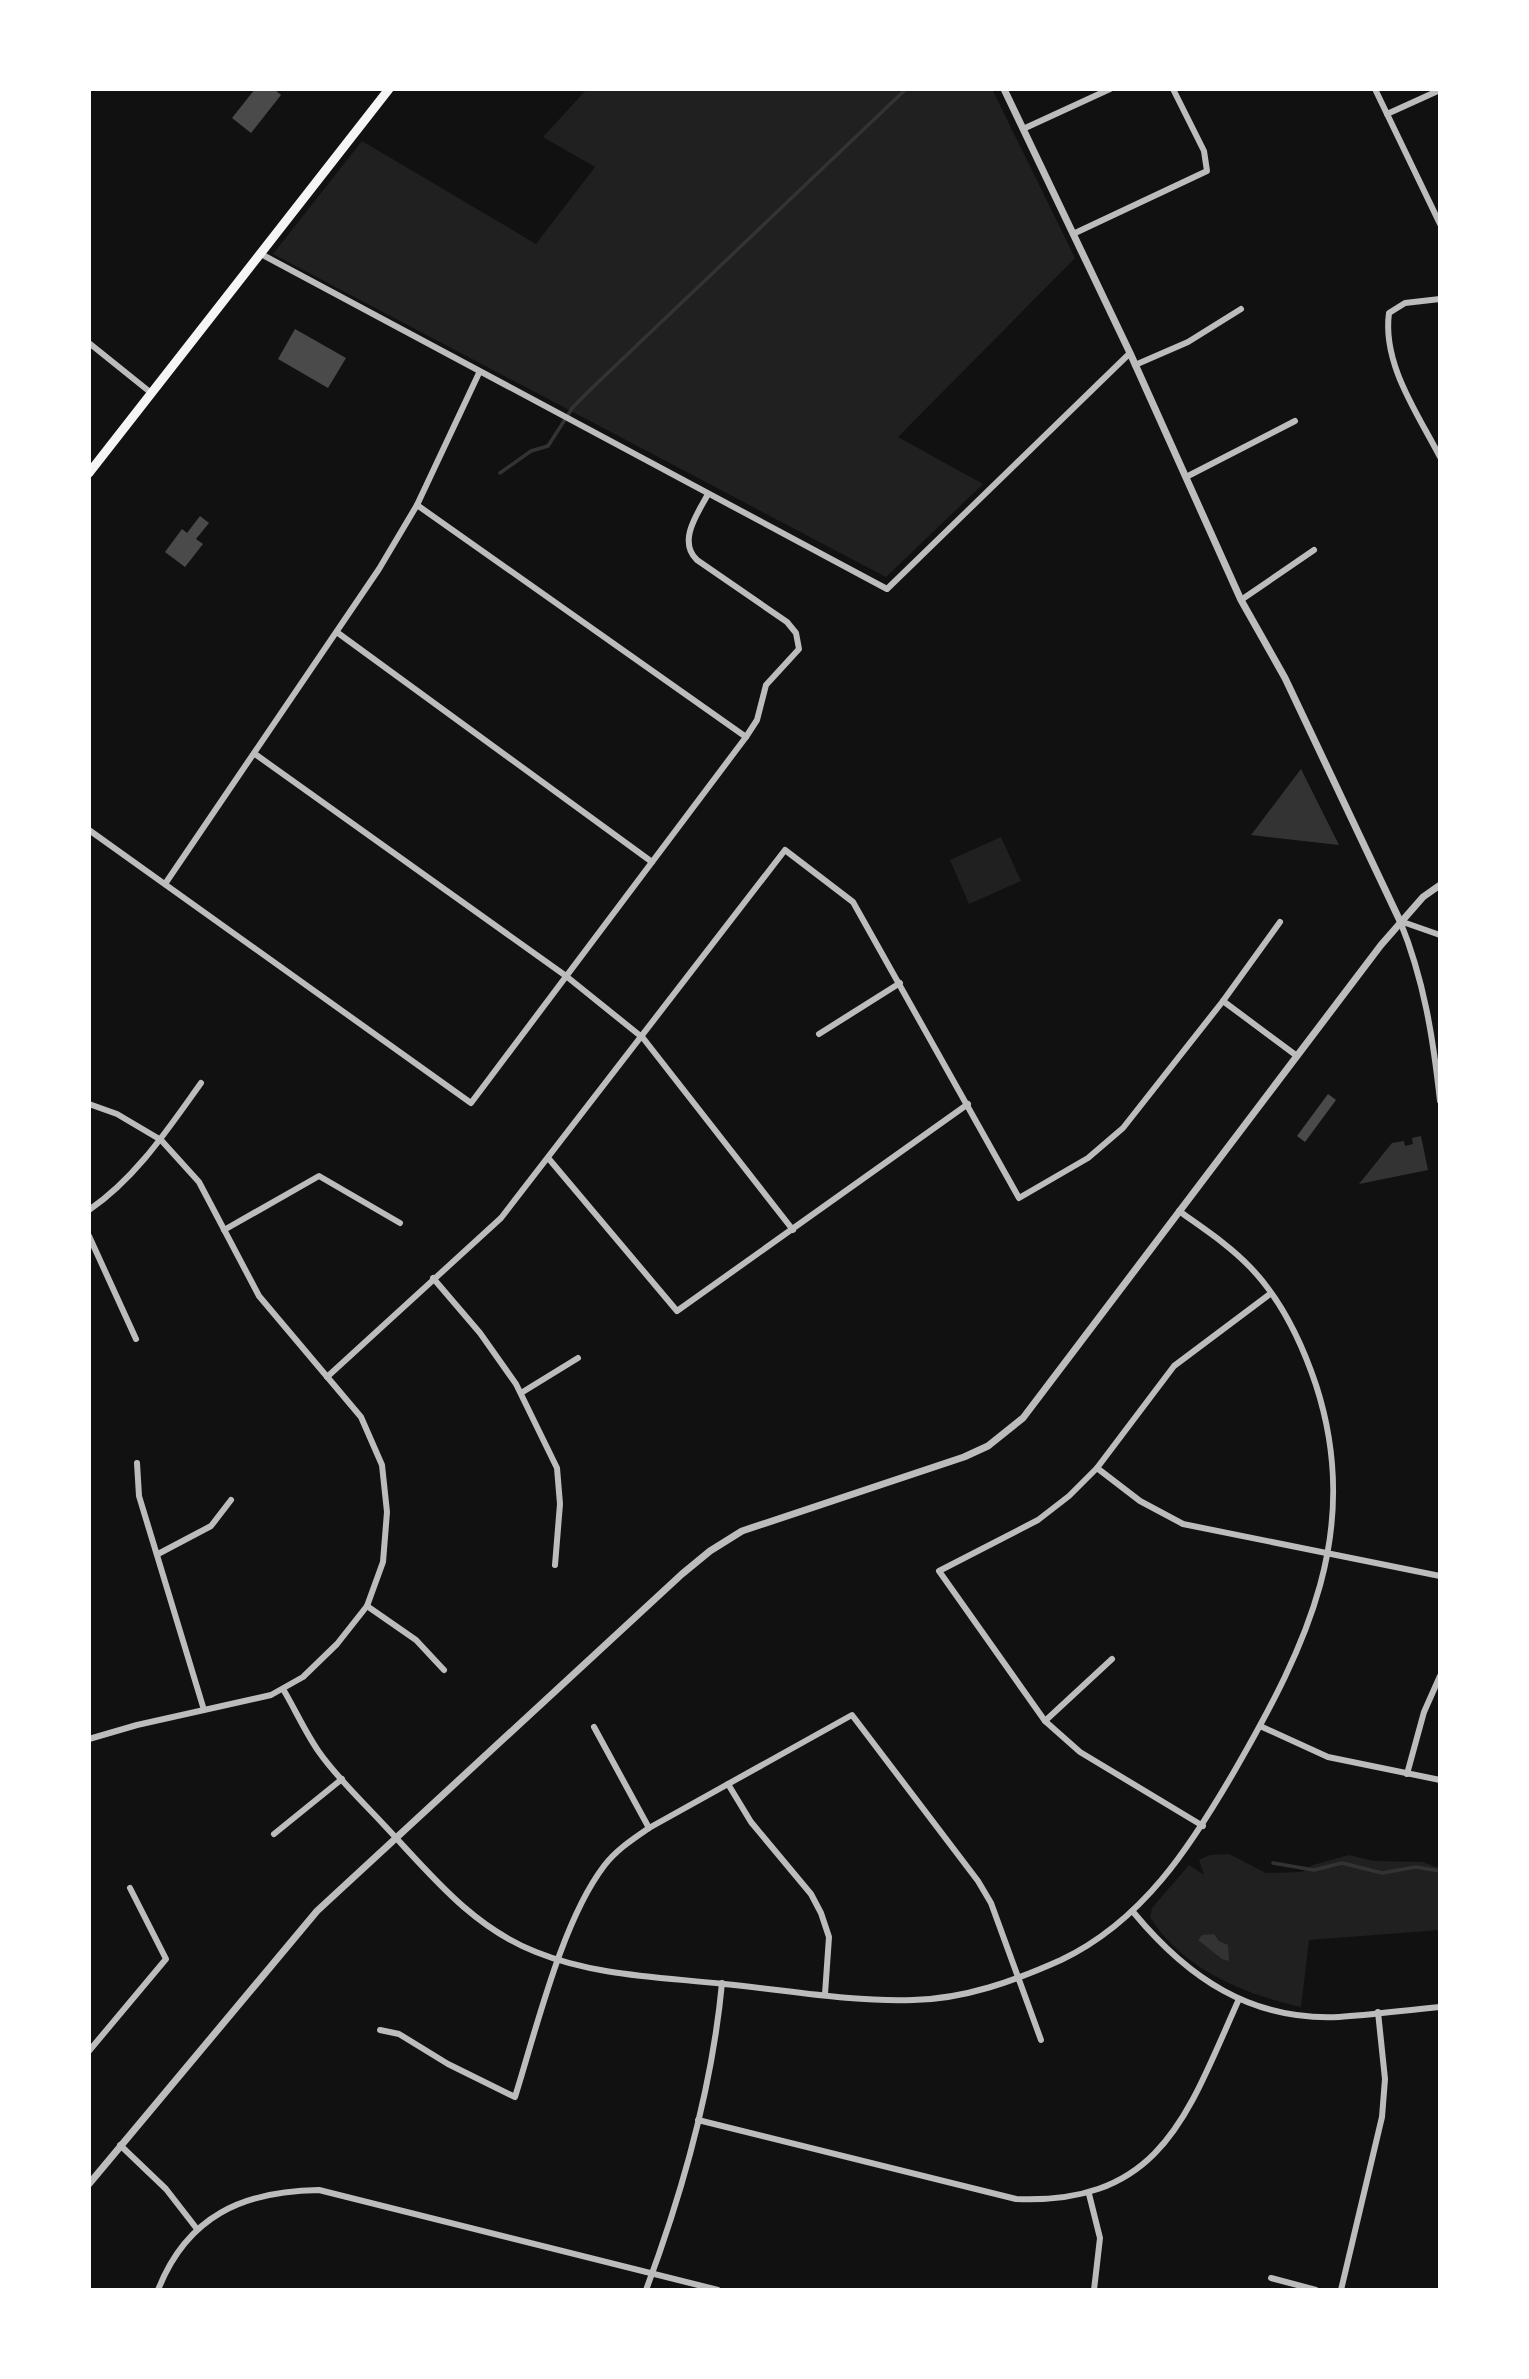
<svg xmlns="http://www.w3.org/2000/svg" width="1529" height="2379" font-family="Commissioner,sans-serif">
  <rect width="100%" height="100%" fill="#111"/>
  <!-- green -->
  <g fill="#202020">
    <path d="M587 89H992L1075 258 898 437 983 484 886 577 273 254 362 141 536 244 595 167 543 137Z"/>
    <path d="M1001 837 1021 881 969 904 950 860Z"/>
    <path d="M1229 1854 1266 1873 1302 1872 1313 1865 1349 1855 1374 1861 1422 1862 1440 1868V1930L1309 1940 1301 2007C1244 1994 1182 1969 1150 1917L1152 1908 1189 1865 1204 1875 1199 1860 1210 1855Z"/>
  </g>
  <!-- water -->
  <g fill="#333">
    <path d="M1301 769 1339 845 1251 835Z"/>
    <path d="M1421 1136 1428 1170 1359 1184 1392 1143 1404 1141 1405 1146 1413 1144 1412 1138Z"/>
    <path d="M1214 1934 1219 1941 1228 1945 1229 1961 1222 1959 1198 1940 1202 1935Z"/>
  </g>
  <g fill="none" stroke-linecap="round" stroke-linejoin="round">
    <!-- stream -->
    <g stroke="#333" stroke-width="3.5">
      <path d="M500 473 531 451 548 446 573 407 591 389 906 89"/>
      <path d="M1273 1863 1314 1870 1342 1863 1382 1873 1416 1867 1440 1871"/>
    </g>
  </g>
  <!-- building -->
  <g fill="#4a4a4a">
    <path d="M255 89H274L281 95 251 133 232 118Z"/>
    <path d="M295 329 346 358 328 388 278 359Z"/>
    <path d="M200 516 209 523 196 539 203 544 185 567 165 552 182 529 187 533Z"/>
    <path d="M1328 1094 1336 1100 1305 1142 1297 1136Z"/>
  </g>
  <g fill="none" stroke-linecap="round" stroke-linejoin="round">
    <!-- minor -->
    <g stroke="#bcbcbc" stroke-width="6">
      <path d="M1375 89 1440 224"/>
      <path d="M1387 114 1440 90"/>
      <path d="M1023 129 1110 89"/>
      <path d="M1073 234 1207 171 1204 151 1173 89"/>
      <path d="M261 254 887 589 1130 353"/>
      <path d="M1440 299 1405 303 1389 313C1382 364 1418 414 1440 457"/>
      <path d="M89 343 150 392"/>
      <path d="M1135 365 1188 342 1241 309"/>
      <path d="M1186 477 1295 421"/>
      <path d="M417 505 746 737"/>
      <path d="M1241 600 1314 550"/>
      <path d="M338 633 652 862"/>
      <path d="M255 754 566 976 643 1038 793 1230"/>
      <path d="M89 830 471 1103 746 737 757 720 766 685 799 649 796 633 787 622 697 560C677 541 698 513 708 494"/>
      <path d="M165 884 379 569 417 505 479 373"/>
      <path d="M1400 921C1424 980 1433 1037 1440 1101"/>
      <path d="M1400 921 1440 935"/>
      <path d="M1223 1001 1297 1056"/>
      <path d="M819 1034 900 983"/>
      <path d="M89 1104 117 1114 161 1140 199 1182 259 1296 361 1417 382 1465 387 1512 383 1562 367 1606 337 1644 303 1677 271 1695 137 1725 89 1739"/>
      <path d="M549 1159 677 1311 968 1104"/>
      <path d="M89 1210C136 1178 168 1129 201 1083"/>
      <path d="M224 1230 319 1176 400 1223"/>
      <path d="M89 1236 136 1339"/>
      <path d="M433 1278 480 1333 516 1384 557 1468 560 1504 555 1565"/>
      <path d="M327 1377 501 1218 785 850 853 902 1019 1198 1088 1158 1123 1128 1223 1001 1280 922"/>
      <path d="M521 1393 578 1358"/>
      <path d="M137 1463 139 1496 204 1710"/>
      <path d="M1097 1468 1140 1501 1183 1524 1440 1576"/>
      <path d="M158 1554 211 1526 231 1500"/>
      <path d="M367 1606 416 1640 444 1670"/>
      <path d="M283 1689C295 1709 305 1732 319 1752 338 1779 363 1802 385 1826 431 1875 472 1927 536 1952 595 1976 661 1977 724 1984 786 1990 850 2002 913 2000 965 1999 1014 1981 1061 1960 1143 1921 1191 1846 1235 1770 1307 1645 1363 1530 1316 1385 1302 1343 1281 1299 1250 1267 1229 1245 1204 1229 1179 1211"/>
      <path d="M1045 1721 1112 1659"/>
      <path d="M1260 1726 1328 1757 1440 1780"/>
      <path d="M594 1727 649 1828"/>
      <path d="M1407 1774 1424 1712 1440 1676"/>
      <path d="M728 1784 751 1822 811 1894 821 1913 829 1937 825 1994"/>
      <path d="M1203 1826 1080 1752 1045 1721 939 1571 1038 1520 1069 1496 1097 1468 1174 1366 1270 1294"/>
      <path d="M274 1834 342 1779"/>
      <path d="M1134 1913C1188 1978 1251 2021 1339 2017 1372 2015 1406 2010 1440 2007"/>
      <path d="M380 2030 399 2034 448 2064 515 2097C536 2030 562 1921 604 1866 616 1850 633 1839 649 1828L852 1715 978 1881 991 1903 1041 2040"/>
      <path d="M89 2051 166 1959 130 1888"/>
      <path d="M698 2120 1016 2199C1163 2205 1188 2112 1239 1999"/>
      <path d="M120 2145 166 2189 197 2229"/>
      <path d="M1089 2194 1100 2238 1094 2290"/>
      <path d="M1271 2278 1316 2290"/>
      <path d="M158 2290C187 2216 243 2191 319 2190L718 2290"/>
      <path d="M646 2290C683 2191 712 2089 722 1983"/>
      <path d="M1341 2290 1382 2117 1385 2079 1378 2012"/>
    </g>
    <!-- tertiary -->
    <g stroke="#bcbcbc" stroke-width="7">
      <path d="M1004 89 1130 353 1241 600 1285 678 1400 921"/>
      <path d="M89 2184 317 1911 682 1574 710 1551 742 1531 964 1457 988 1446 1023 1418 1381 945 1423 897 1440 885"/>
    </g>
    <!-- secondary -->
    <path stroke="#f5f5f5" stroke-width="9" d="M89 473 389 89"/>
  </g>
  <!-- border -->
  <rect width="1529" height="2379" fill="none" stroke="#ffffff" stroke-width="182"/>
</svg>
